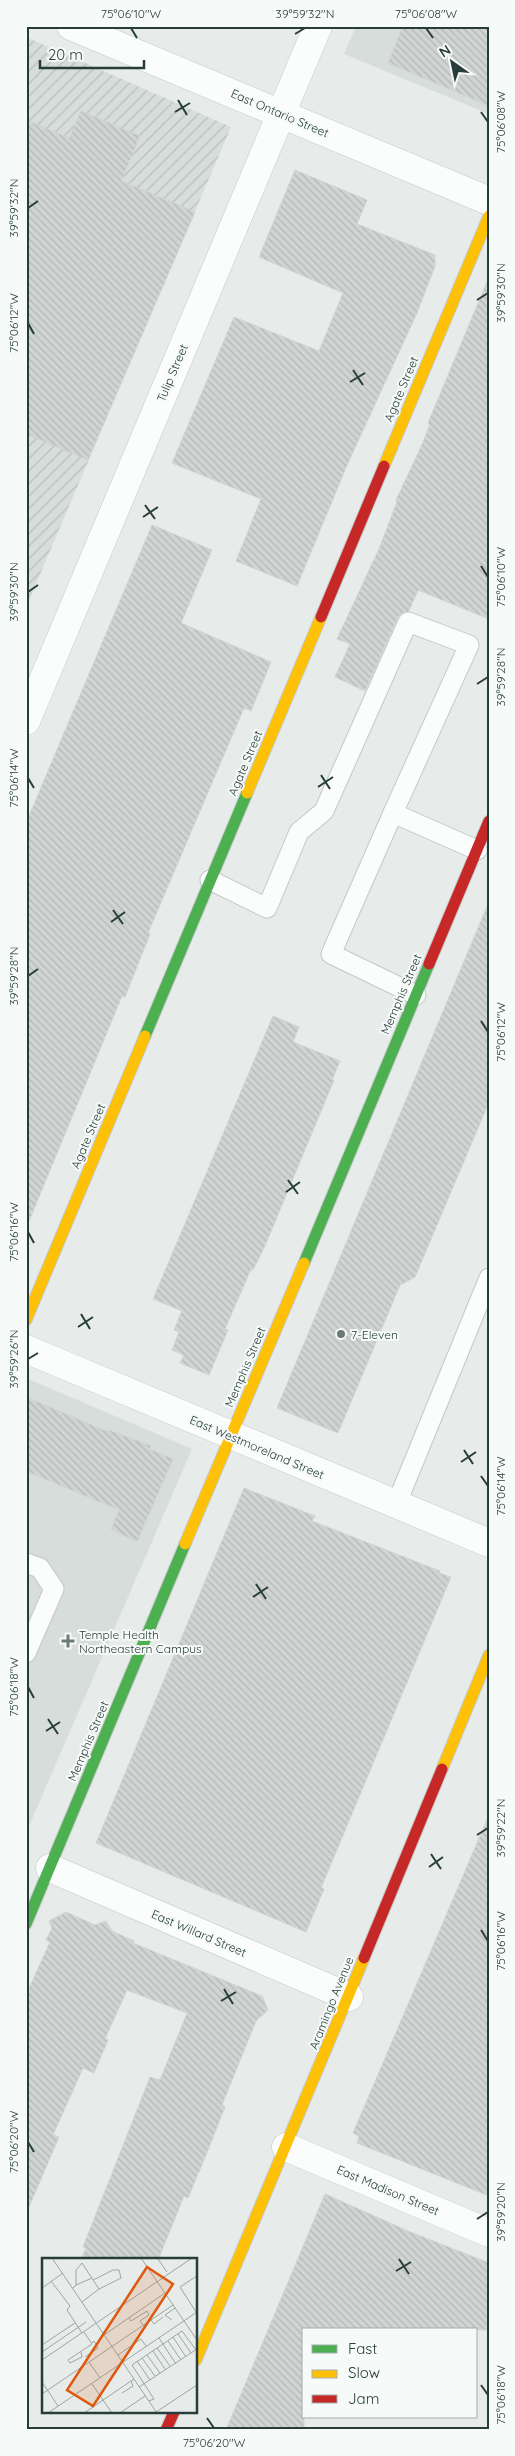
<svg xmlns="http://www.w3.org/2000/svg" width="515" height="2456" font-family="Quicksand,sans-serif">
  <defs>
    <pattern id="industrial-furrows" width="10" height="10" patternUnits="userSpaceOnUse" patternTransform="scale(1.25)"><rect width="10" height="10" fill="#d6ddda"/><path d="M-1 1l2-2M0 10L10 0M9 11l2-2" fill="none" stroke="#b8bfbc"/></pattern>
    <pattern id="building-back-hatch" width="6" height="6" patternUnits="userSpaceOnUse" patternTransform="scale(1.25)"><rect width="6" height="6" fill="#d0d4d3"/><path d="M-1 5l2 2M0 0l6 6M5-1l2 2" fill="none" stroke="#b3b7b6"/></pattern>
  </defs>
  <rect width="100%" height="100%" fill="#e7ecea"/>
  <!-- built -->
  <g fill="#d6ddda">
    <path d="M356 26H489V114L344 54Z"/>
    <path d="M26 1378 192 1449 26 1833Z"/>
  </g>
  <!-- industrial -->
  <path fill="url(#industrial-furrows)" d="M26 37 231 127 26 607Z"/>
  <!-- building -->
  <g fill="url(#building-back-hatch)" stroke="#d0d5d3">
    <path d="M403 26H489V106L388 63Z"/>
    <path d="M81 111 140 136 121 181 195 212 88 460 26 434V120L69 138Z"/>
    <path d="M295 170 367 200 357 224 435 255V266L417 313 348 463 297 586 236 561 261 499 172 463 234 317 319 351 343 293 259 257Z"/>
    <path d="M489 277V619L418 590 409 611 402 613 398 617 365 691 335 677 350 644 337 639 379 549 397 502 396 500 421 447 430 424 428 423Z"/>
    <path d="M152 525 212 550 181 623 271 662 251 711 244 708 148 933 150 934 125 997 122 996 27 1226 26 823Z"/>
    <path d="M488 904 489 1102 415 1277 400 1285 338 1433 277 1408Z"/>
    <path d="M273 1016 299 1027 293 1042 340 1061 332 1080H334L264 1248 253 1270 251 1269 225 1329 228 1330 209 1375 180 1363 184 1355 172 1350 179 1332 174 1330 182 1311 153 1299Z"/>
    <path d="M26 1397 108 1432 109 1430 151 1446 149 1449 173 1459 137 1542 111 1529 119 1510 26 1471Z"/>
    <path d="M244 1488 315 1516 312 1521 440 1571 439 1573 451 1577 321 1888 324 1889 306 1932 96 1843Z"/>
    <path d="M489 1815V2196L357 2143 359 2136 353 2133Z"/>
    <path d="M66 1912 95 1925 106 1921 112 1931 134 1941 133 1943 262 1996 268 2010 256 2021 222 2105 225 2107 206 2155 188 2198 184 2196 158 2260H81L86 2248 83 2247 150 2077 160 2080 187 2013 127 1990 105 2039 108 2040 94 2073 83 2068 53 2135 59 2137 26 2214V1995L50 1942 46 1940 52 1928 49 1921Z"/>
    <path d="M325 2194 408 2231 489 2263V2330H304V2430H226Z"/>
  </g>
  <g fill="none" stroke-linecap="round" stroke-linejoin="round">
    <defs>
      <g id="lane">
        <path d="M393 813 331 954 416 995"/>
        <path d="M210 880 267 908 299 832 324 811 408 622 469 645 393 813 477 850"/>
        <path d="M396 1505 489 1278"/>
        <path d="M26 1563 40 1568 54 1589 26 1653"/>
      </g>
      <g id="street">
        <path d="M71 26 489 201"/>
        <path d="M26 721 318 26"/>
        <path d="M26 1349 489 1543"/>
        <path d="M50 1868 349 1997"/>
        <path d="M286 2147 489 2233"/>
      </g>
      <g id="fast">
        <path d="M145 1036 247 793"/>
        <path d="M304 1263 429 964"/>
        <path d="M26 1924 185 1544"/>
      </g>
      <g id="slow">
        <path d="M384 466 489 216"/>
        <path d="M247 793 321 617"/>
        <path d="M26 1320 145 1036"/>
        <path d="M185 1544 304 1263"/>
        <path d="M442 1769 489 1655"/>
        <path d="M196 2360 364 1958"/>
      </g>
      <g id="jam">
        <path d="M321 617 384 466"/>
        <path d="M429 964 489 821"/>
        <path d="M364 1958 442 1769"/>
        <path d="M166 2430 174 2412"/>
      </g>
    </defs>
    <!-- lane casing -->
    <use href="#lane" stroke="#c4c9c7" stroke-width="21"/>
    <!-- street casing -->
    <use href="#street" stroke="#c4c9c7" stroke-width="29"/>
    <!-- fast casing -->
    <use href="#fast" stroke="#c4cac8" stroke-width="13"/>
    <!-- slow casing -->
    <use href="#slow" stroke="#c4cac8" stroke-width="13"/>
    <!-- jam casing -->
    <use href="#jam" stroke="#c4cac8" stroke-width="13"/>
    <!-- lane -->
    <use href="#lane" stroke="#fbfcfc" stroke-width="19"/>
    <!-- street -->
    <use href="#street" stroke="#fbfcfc" stroke-width="28"/>
    <!-- fast -->
    <use href="#fast" stroke="#4caf50" stroke-width="11"/>
    <!-- slow -->
    <use href="#slow" stroke="#ffc107" stroke-width="11"/>
    <!-- jam -->
    <use href="#jam" stroke="#c62828" stroke-width="11"/>
  </g>
  <!-- ticks -->
  <path fill="none" stroke="#273d39" stroke-width="2" d="M131 28 137 38M426 28 433 38M295 34 305 28M178 100 187 115M175 112 190 103M481 112 488 122M28 208 38 201M477 300 488 293M28 323 34 334M353 370 363 385M350 382 365 373M145 505 155 519M143 517 158 507M481 566 488 577M28 592 38 585M477 684 488 677M321 775 330 789M28 778 34 788M318 787 333 777M113 910 123 924M111 922 125 912M28 976 38 969M481 1021 488 1032M288 1180 298 1194M286 1192 300 1182M28 1232 34 1243M81 1314 90 1329M78 1327 93 1317M28 1359 38 1353M464 1450 473 1464M461 1462 476 1452M481 1476 488 1486M256 1584 266 1599M253 1597 268 1587M28 1687 34 1698M48 1719 58 1734M46 1731 60 1722M477 1835 488 1828M431 1854 441 1869M429 1867 443 1857M481 1930 488 1941M224 1989 233 2004M221 2001 236 1992M28 2142 34 2152M477 2219 488 2212M399 2259 409 2274M396 2271 411 2262M481 2385 488 2395M207 2418 214 2428"/>
  <!-- markers -->
  <g fill="#6a7a77" stroke="#f6faf8" stroke-width="2">
    <circle cx="341" cy="1334" r="5"/>
    <path d="M65.5 1633.5h5v5h5v5h-5v5h-5v-5h-5v-5h5z"/>
  </g>
  <g text-anchor="middle" dominant-baseline="central" stroke-width="4" stroke-linejoin="round" paint-order="stroke">
    <!-- street labels -->
    <g font-size="12" fill="#273d39" stroke="#f6faf8">
      <text transform="translate(280 113) rotate(23)">East Ontario Street</text>
      <text transform="translate(172 373) rotate(-67)">Tulip Street</text>
      <text transform="translate(401 389) rotate(-67)">Agate Street</text>
      <text transform="translate(245 763) rotate(-67)">Agate Street</text>
      <text transform="translate(401 994) rotate(-67)">Memphis Street</text>
      <text transform="translate(88 1136) rotate(-67)">Agate Street</text>
      <text transform="translate(245 1367) rotate(-67)">Memphis Street</text>
      <text transform="translate(257 1447) rotate(23)">East Westmoreland Street</text>
      <text transform="translate(88 1741) rotate(-67)">Memphis Street</text>
      <text transform="translate(199 1933) rotate(23)">East Willard Street</text>
      <text transform="translate(331 2003) rotate(-68)">Aramingo Avenue</text>
      <text transform="translate(388 2190) rotate(23)">East Madison Street</text>
    </g>
    <!-- poi labels -->
    <g font-size="12" fill="#273d39" stroke="#f6faf8" text-anchor="start">
      <text x="351" y="1334">7-Eleven</text>
      <text x="79" y="1634">Temple Health<tspan x="79" dy="14">Northeastern Campus</tspan></text>
    </g>
  </g>
  <!-- overview -->
  <g transform="translate(42 2258)">
    <rect width="155" height="155" fill="#e7ecea"/>
    <path fill="none" stroke="#9aa6a3" stroke-width="1" d="M10 0 115 155M99 0 155 82M116 1 125 14M51 22 71 12H77L79 20 57 31M9 23 28 48 25 52 40 75M34 27 50 20M0 30 21 15M31 30 34 27V12L40 5 57 31 40 44M154 54 138 29 155 18M87 60 89 63 105 53 107 57 98 63 101 67M109 62 112 66 121 59M130 62 123 57 133 50M136 76 149 95M62 77 123 35M131 79 144 99M117 80 134 106M126 83 139 102M0 87 33 65M115 90 128 108M111 93 123 111M0 94 44 64M39 94 40 99 28 105 26 102 50 86 42 74M76 97 99 81 104 88M105 97 118 115M43 99 56 90 52 83 50 85M100 100 113 118M0 102 150 0M95 103 108 122M47 104 58 120M0 124 16 148M50 126 70 155M97 129 155 91M80 135 91 128 89 123M0 136 131 47M107 143 112 141 90 107 140 73 154 92M114 154 155 127M6 155 155 54M42 155 92 121M78 155 103 138"/>
    <path fill="#de580e" fill-opacity="0.15" stroke="#de580e" stroke-width="2.5" d="M105 9 131 26 51 148 25 132Z"/>
    <rect width="155" height="155" fill="none" stroke="#273d39" stroke-width="2.5"/>
  </g>
  <!-- border -->
  <rect width="515" height="2456" fill="none" stroke="#f6faf8" stroke-width="55"/>
  <!-- legend -->
  <rect x="302" y="2328" width="175" height="90" fill="#f6faf8" stroke="#a3aeac"/>
  <rect x="312" y="2345" width="25" height="8" fill="#4caf50" stroke="#a3aeac"/>
  <text x="348" y="2354" font-size="15" fill="#273d39">Fast</text>
  <rect x="312" y="2370" width="25" height="8" fill="#ffc107" stroke="#a3aeac"/>
  <text x="348" y="2378" font-size="15" fill="#273d39">Slow</text>
  <rect x="312" y="2395" width="25" height="8" fill="#c62828" stroke="#a3aeac"/>
  <text x="348" y="2404" font-size="15" fill="#273d39">Jam</text>
  <!-- north arrow -->
  <g transform="translate(452 62) rotate(327)" stroke="#f6faf8" stroke-width="4" paint-order="stroke">
  <path d="M0-4L9 19L0 12L-9 19Z" fill="#273d39"/>
  <text y="-8" font-size="14" font-weight="bold" text-anchor="middle" fill="#273d39">N</text>
  </g>
  <!-- scale -->
  <path d="M40 60v8h104v-8" fill="none" stroke="#273d39" stroke-width="2.5"/>
  <text x="48" y="60" font-size="15" fill="#273d39" stroke="#f6faf8" stroke-width="4" paint-order="stroke">20 m</text>
  <rect x="28" y="28" width="460" height="2400" fill="none" stroke="#273d39" stroke-width="2"/>
  <g font-size="12" text-anchor="middle" fill="#273d39">
    <text x="131" y="18">75°06'10"W</text>
    <text x="305" y="18">39°59'32"N</text>
    <text x="426" y="18">75°06'08"W</text>
    <text transform="translate(501 122) rotate(-90)" y="4">75°06'08"W</text>
    <text transform="translate(14 208) rotate(-90)" y="4">39°59'32"N</text>
    <text transform="translate(501 293) rotate(-90)" y="4">39°59'30"N</text>
    <text transform="translate(14 323) rotate(-90)" y="4">75°06'12"W</text>
    <text transform="translate(501 577) rotate(-90)" y="4">75°06'10"W</text>
    <text transform="translate(14 592) rotate(-90)" y="4">39°59'30"N</text>
    <text transform="translate(501 677) rotate(-90)" y="4">39°59'28"N</text>
    <text transform="translate(14 778) rotate(-90)" y="4">75°06'14"W</text>
    <text transform="translate(14 976) rotate(-90)" y="4">39°59'28"N</text>
    <text transform="translate(501 1032) rotate(-90)" y="4">75°06'12"W</text>
    <text transform="translate(14 1232) rotate(-90)" y="4">75°06'16"W</text>
    <text transform="translate(14 1359) rotate(-90)" y="4">39°59'26"N</text>
    <text transform="translate(501 1486) rotate(-90)" y="4">75°06'14"W</text>
    <text transform="translate(14 1687) rotate(-90)" y="4">75°06'18"W</text>
    <text transform="translate(501 1828) rotate(-90)" y="4">39°59'22"N</text>
    <text transform="translate(501 1941) rotate(-90)" y="4">75°06'16"W</text>
    <text transform="translate(14 2142) rotate(-90)" y="4">75°06'20"W</text>
    <text transform="translate(501 2212) rotate(-90)" y="4">39°59'20"N</text>
    <text transform="translate(501 2395) rotate(-90)" y="4">75°06'18"W</text>
    <text x="214" y="2447">75°06'20"W</text>
  </g>
</svg>
